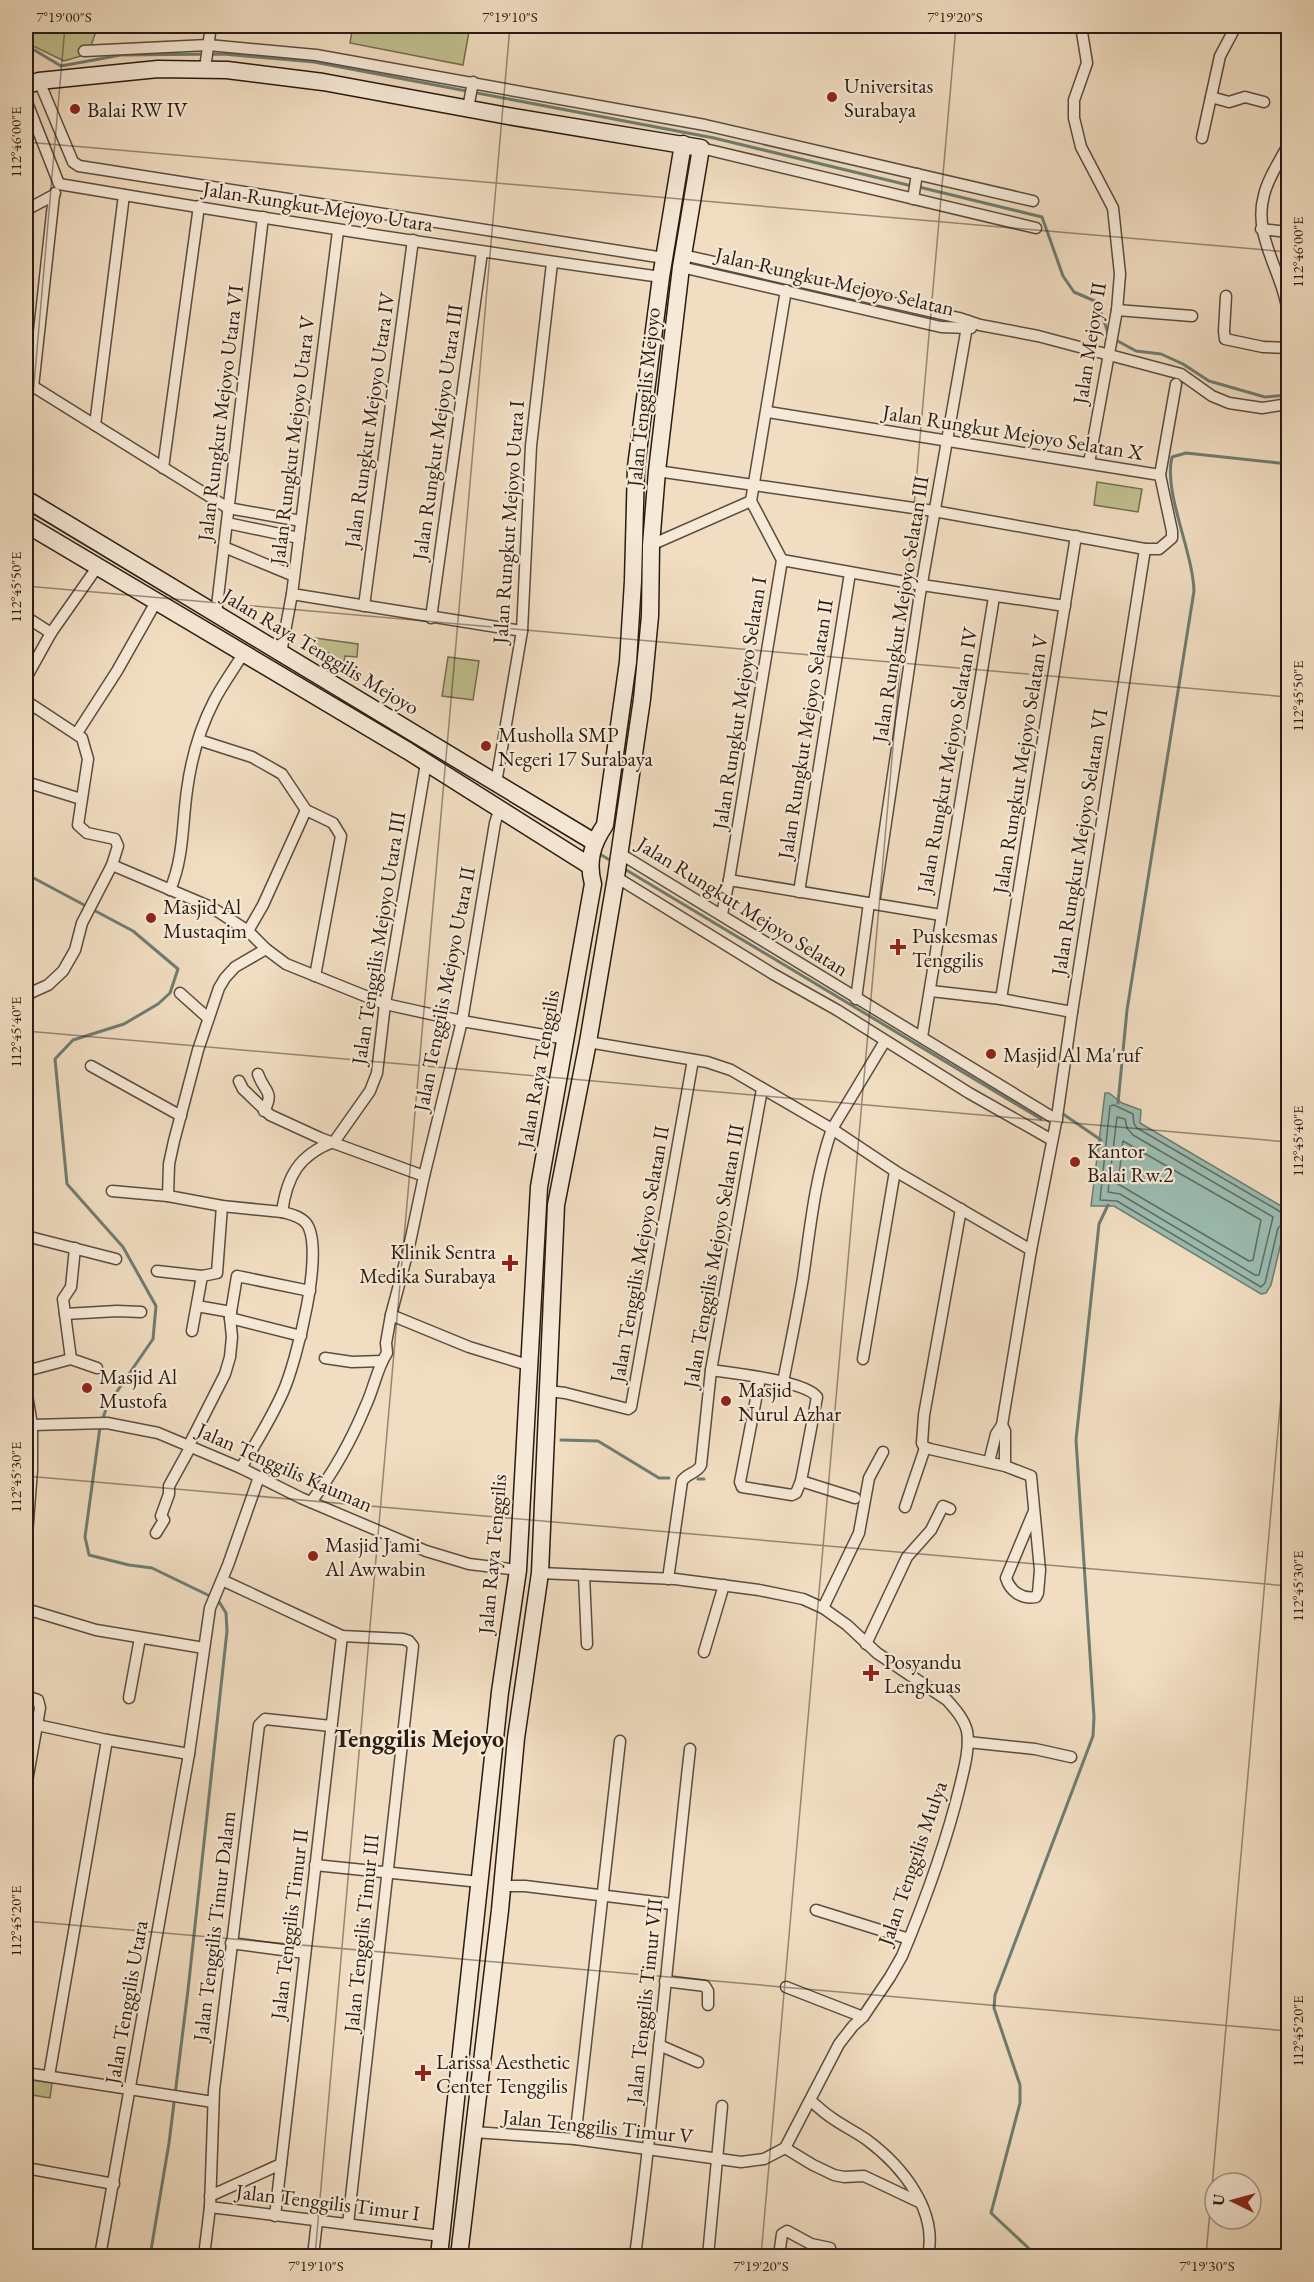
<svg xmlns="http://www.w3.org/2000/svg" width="1314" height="2282" font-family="'EB Garamond',serif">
  <rect width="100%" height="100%" fill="#f1ddc1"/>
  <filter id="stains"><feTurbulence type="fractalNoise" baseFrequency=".00333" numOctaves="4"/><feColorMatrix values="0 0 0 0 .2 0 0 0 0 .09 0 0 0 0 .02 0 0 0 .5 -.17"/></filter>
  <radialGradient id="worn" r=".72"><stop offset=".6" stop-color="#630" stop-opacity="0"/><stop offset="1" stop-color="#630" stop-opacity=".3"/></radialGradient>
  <!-- green -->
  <g fill="#c0bf8e" stroke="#756d50" stroke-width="1.5">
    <path d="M29 26H98L88 54 64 61 33 46Z"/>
    <path d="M353 26H470L463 65 350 43Z"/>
    <path d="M1097 482 1142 489 1138 512 1094 505Z"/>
    <path d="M315 638 358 644 357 657 345 656 344 662 328 660 329 653 313 651Z"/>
    <path d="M448 657 479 661 473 700 442 696Z"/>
    <path d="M26 2079 52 2083 50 2098 26 2094Z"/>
  </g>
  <!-- water -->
  <path fill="#9bbcb1" stroke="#6e7c71" stroke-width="1.5" d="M1105 1093H1109L1122 1103 1141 1110 1140 1123 1283 1207 1288 1214V1229L1284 1230 1271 1285 1266 1293 1261 1294 1114 1206H1091Z"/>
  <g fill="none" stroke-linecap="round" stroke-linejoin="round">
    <!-- shore -->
    <g stroke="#626c62" stroke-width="1.5">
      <path d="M1117 1117 1125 1119 1127 1128 1133 1135 1273 1217 1259 1275H1255L1120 1194 1108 1192Z"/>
      <path d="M1123 1141 1261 1220 1253 1260 1249 1261 1118 1184Z"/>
      <path d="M1288 1217 1284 1216 1279 1211 1137 1128 1134 1124 1133 1114 1114 1105 1110 1106 1100 1200 1117 1201 1261 1287 1265 1283 1278 1228 1282 1224H1288"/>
    </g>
    <!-- stream -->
    <g stroke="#6e7c71" stroke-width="3">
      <path d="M31 26V48L61 66 121 55 223 54 314 62 714 138 912 186"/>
      <path d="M919 187 1042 217 1063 276 1074 292 1097 302 1109 335"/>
      <path d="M1114 339 1136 351 1161 354 1183 364 1209 381 1265 397 1288 395"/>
      <path d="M26 509 176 599"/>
      <path d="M598 853 613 862"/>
      <path d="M623 868 1041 1119"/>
      <path d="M26 874 133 931 178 969 170 993 158 1004 124 1024 73 1040 55 1059 67 1184 123 1247 156 1306 153 1339 107 1406 102 1421"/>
      <path d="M1118 1103 1127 1010 1194 591C1193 552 1163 491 1172 457L1186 453 1288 464"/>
      <path d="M1063 1114 1101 1140"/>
      <path d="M100 1427 85 1537 89 1555 129 1565 152 1568 212 1597"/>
      <path d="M561 1440 598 1441 659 1478H669"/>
      <path d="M698 1479H704"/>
      <path d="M150 2256 169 2143 188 1990 227 1631 226 1613 218 1600"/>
      <path d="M1037 2256 991 2213 1020 2103V2085L994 2008 995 1995 1093 1736 1094 1717 1076 1440 1099 1224 1108 1205"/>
    </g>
    <defs>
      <g id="street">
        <path d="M1081 26 1087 63 1074 100V118L1081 147 1113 208 1120 274 1117 310 1089 463"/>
        <path d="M84 51 208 45 316 55 705 125 1033 201"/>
        <path d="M205 68 211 26"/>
        <path d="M39 81 73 162 79 166 664 258"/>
        <path d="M1211 97 1229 102 1245 97 1264 102"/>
        <path d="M26 100 59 184C259 218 460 249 661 277"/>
        <path d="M468 108 473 82"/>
        <path d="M1202 138 1220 56 1236 26"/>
        <path d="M1288 145C1280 161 1268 177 1264 195 1252 237 1284 273 1288 315"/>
        <path d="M701 148 1036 228"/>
        <path d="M913 199 917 174"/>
        <path d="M26 210 54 195 55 193"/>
        <path d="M1261 229 1288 232"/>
        <path d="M683 255 959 318 980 325 1038 336 1181 374 1212 396 1229 403 1262 408 1288 404"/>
        <path d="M681 267 941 327 971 328"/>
        <path d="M1226 296 1224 331 1225 339 1263 347 1288 348"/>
        <path d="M1117 310 1192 316"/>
        <path d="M26 382 228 508 301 521"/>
        <path d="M33 387 54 195"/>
        <path d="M95 425 124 195"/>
        <path d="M1287 450 1288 442"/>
        <path d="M163 468 199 206"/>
        <path d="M657 471 934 511 1145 549H1159L1172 538V531L1160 475 768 412"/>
        <path d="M1160 475 1176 384"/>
        <path d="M227 523 299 538"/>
        <path d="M651 545 751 501"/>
        <path d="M224 547 294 576"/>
        <path d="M782 560 922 585 1065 606"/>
        <path d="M292 594 522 631"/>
        <path d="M364 606 413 240"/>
        <path d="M216 614 263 217"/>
        <path d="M26 617 51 633"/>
        <path d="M431 618 482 252"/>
        <path d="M281 653 292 594 338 231"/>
        <path d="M26 678 51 633 98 566"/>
        <path d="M26 701 82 738 88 759 78 825 87 833 115 839 118 846 112 865"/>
        <path d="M77 733 117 671 156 602"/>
        <path d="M199 740 252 757 282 774 306 810"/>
        <path d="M26 782 81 799"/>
        <path d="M496 783 522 631 531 446 552 263"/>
        <path d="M306 810 333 823 341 836 315 976"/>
        <path d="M619 853 1057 1120"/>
        <path d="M616 877 773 974 837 1010 969 1093 1052 1140"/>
        <path d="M729 880 941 915"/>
        <path d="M170 890C184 857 182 825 187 790 191 760 200 728 214 701 222 685 234 669 243 654"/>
        <path d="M799 892 850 573"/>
        <path d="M874 903 919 600 968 321"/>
        <path d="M722 914 729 880 782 560 751 501 786 290"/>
        <path d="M248 931 263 905 306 810"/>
        <path d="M931 991 1001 999 1072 1012"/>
        <path d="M180 993 208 1018"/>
        <path d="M28 994 48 985 63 971 75 950 82 923 112 865 211 907 248 931 266 949 286 964 385 1004 462 1021 567 1039"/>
        <path d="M856 999 869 903"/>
        <path d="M1001 999 1076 536"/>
        <path d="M26 1023 28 994"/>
        <path d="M922 1037 994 597"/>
        <path d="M588 1042 707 1062 731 1070 832 1129 895 1171 1031 1250"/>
        <path d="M91 1066 181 1116"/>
        <path d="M258 1074C264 1092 275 1091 264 1111"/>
        <path d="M239 1081 243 1089 270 1115 320 1138 424 1176 409 1247 391 1315 386 1343 387 1353C377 1368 374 1388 366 1405 352 1439 334 1472 311 1502"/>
        <path d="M334 1142 370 1091 377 1073 385 1004 426 763"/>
        <path d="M424 1176 462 1021 495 823 500 808"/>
        <path d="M112 1191 168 1196 222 1206 282 1212"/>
        <path d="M168 1196 169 1164 174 1141 198 1050 219 988 225 978 235 967 266 949"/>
        <path d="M961 1209 924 1415 922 1443 924 1447 930 1449 1005 1466 1031 1476 1040 1570 1038 1593 1036 1597C1022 1600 1010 1591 1006 1578L1034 1511"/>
        <path d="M26 1236 116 1259"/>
        <path d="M157 1271 202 1276"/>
        <path d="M197 1306 231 1312"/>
        <path d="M65 1314 117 1311 141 1312"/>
        <path d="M391 1315 469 1347 528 1365"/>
        <path d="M230 1318 301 1336"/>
        <path d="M192 1331 202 1276 217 1273 222 1206"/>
        <path d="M325 1358 352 1362 382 1361"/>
        <path d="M71 1359 97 1368"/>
        <path d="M863 1359 895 1171"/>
        <path d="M711 1370C733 1373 806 1381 817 1397L801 1481 855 1498"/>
        <path d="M26 1371 71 1359 63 1299 71 1287 75 1248"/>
        <path d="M760 1378 740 1482 742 1487 792 1495 796 1493 801 1481"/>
        <path d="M783 1382C790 1347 797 1313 803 1278 810 1229 815 1177 832 1129L885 1041"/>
        <path d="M26 1389 32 1425V1470L26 1548"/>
        <path d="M549 1391 565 1393 628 1409 631 1407 693 1060"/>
        <path d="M32 1425 107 1423 158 1433 241 1468 301 1498 426 1551 469 1564 518 1570"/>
        <path d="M1002 1425 1005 1431V1466"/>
        <path d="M189 1445 225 1374 230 1357 232 1337 230 1318 237 1276 310 1291"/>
        <path d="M989 1462 996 1434 1002 1425 1031 1250 1057 1117 1072 1012 1145 549"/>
        <path d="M241 1468C256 1443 271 1419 283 1392 296 1363 326 1248 306 1223 300 1216 290 1214 282 1212 287 1176 299 1155 333 1142"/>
        <path d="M905 1507 925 1448"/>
        <path d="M156 1533 164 1520 161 1516 169 1494V1486L191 1446"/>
        <path d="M584 1575 587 1644"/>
        <path d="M668 1579 682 1481C687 1473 698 1473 701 1465L711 1370 762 1089"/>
        <path d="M222 1580 342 1636 403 1639 409 1641 413 1646 348 2224"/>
        <path d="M823 1608 859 1533 869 1478 883 1452"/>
        <path d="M26 1609 96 1630 204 1648"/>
        <path d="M866 1644 907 1557 931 1530 943 1506 950 1509"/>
        <path d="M704 1652 724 1585"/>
        <path d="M26 1696 38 1700 40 1708 26 1787"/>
        <path d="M129 1698 140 1638"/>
        <path d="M37 1725 107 1740 189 1754"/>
        <path d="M968 1742 1035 1749 1071 1757"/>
        <path d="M315 1865 480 1882"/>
        <path d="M502 1886H525L672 1904"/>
        <path d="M816 1910 909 1939"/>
        <path d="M231 1943 305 1953"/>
        <path d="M665 1981 705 1986 708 1991V2005"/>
        <path d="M786 1987 863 2017"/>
        <path d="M659 2045 698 2062"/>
        <path d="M26 2073 213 2102"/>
        <path d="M49 2076 107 1740"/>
        <path d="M811 2101C818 2107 824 2113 832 2118 843 2126 856 2132 867 2140 902 2166 938 2210 928 2256"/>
        <path d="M473 2132 575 2139 741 2162 764 2159 785 2148 839 2044 853 2026 863 2017 890 1977 902 1956C925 1901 946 1844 960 1786 964 1769 970 1748 967 1731 964 1719 955 1709 947 1700L877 1653 847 1625 823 1608 803 1599 759 1590 675 1579 540 1573"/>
        <path d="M575 2139 620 1741"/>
        <path d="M785 2148 813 2165 834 2175 844 2177 864 2176 921 2203"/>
        <path d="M26 2168 114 2184"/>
        <path d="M26 2186 28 2169"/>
        <path d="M210 2196 281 2164"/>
        <path d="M210 2207 441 2236"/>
        <path d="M275 2216 342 1636"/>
        <path d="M100 2256 189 1754 210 1608 228 1565 259 1477"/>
        <path d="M204 2256 210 2207 214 2090 259 1725 265 1719 331 1726"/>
        <path d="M313 2256 317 2221"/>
        <path d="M635 2256C657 2088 671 1918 690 1749"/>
        <path d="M708 2256 722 2106"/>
        <path d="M779 2256 782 2234 787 2231 811 2244 830 2248"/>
      </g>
      <g id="secondary">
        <path d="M26 86 39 81 158 69 227 70 323 82 508 116 701 148 681 267 657 471 651 545 650 616 642 699 616 877 588 1042 556 1205 540 1573 516 1738 500 1910 459 2256"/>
        <path d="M26 499 594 842"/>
        <path d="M26 524 408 751 590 866"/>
        <path d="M439 2256 500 1692 518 1570 539 1187 593 884C587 862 592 844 605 825L628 662 633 581 636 467 661 277 683 144"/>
      </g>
    </defs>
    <!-- street casing -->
    <use href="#street" stroke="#5c4c3e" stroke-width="13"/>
    <!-- secondary casing -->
    <use href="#secondary" stroke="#2a1b12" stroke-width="19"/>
    <!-- street -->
    <use href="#street" stroke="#f6e9d7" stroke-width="10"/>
    <!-- secondary -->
    <use href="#secondary" stroke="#f6e9d7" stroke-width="16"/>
  </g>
  <!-- ticks -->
  <path fill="none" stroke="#2a1b12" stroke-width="1.5" stroke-opacity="0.45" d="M26 142 1288 252M26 477 65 26M26 586 1288 697M26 1031 1288 1142M26 1476 1288 1586M26 1921 1288 2031M315 2256 510 26M761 2256 956 26M1206 2256 1288 1316"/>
  <!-- markers -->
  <g fill="#8f2418" stroke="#f6e9d7" stroke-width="2">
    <circle cx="832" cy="97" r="6"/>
    <circle cx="75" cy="109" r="6"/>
    <circle cx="486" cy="746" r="6"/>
    <circle cx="151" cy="918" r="6"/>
    <path d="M895 938h6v6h6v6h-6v6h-6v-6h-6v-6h6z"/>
    <circle cx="991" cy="1054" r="6"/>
    <circle cx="1075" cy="1162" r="6"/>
    <path d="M507 1254h6v6h6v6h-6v6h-6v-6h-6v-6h6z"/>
    <circle cx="87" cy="1388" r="6"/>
    <circle cx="726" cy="1401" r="6"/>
    <circle cx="313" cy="1556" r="6"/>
    <path d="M868 1664h6v6h6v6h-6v6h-6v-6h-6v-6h6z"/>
    <path d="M420 2064h6v6h6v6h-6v6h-6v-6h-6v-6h6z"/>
  </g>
  <g text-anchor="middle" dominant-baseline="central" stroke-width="4.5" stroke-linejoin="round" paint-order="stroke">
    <!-- poi labels -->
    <g font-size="21" fill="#2a1b12" stroke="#f6e9d7" text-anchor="start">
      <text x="844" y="85">Universitas<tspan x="844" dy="24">Surabaya</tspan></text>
      <text x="87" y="109">Balai RW IV</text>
      <text x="498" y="734">Musholla SMP<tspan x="498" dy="24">Negeri 17 Surabaya</tspan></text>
      <text x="163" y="906">Masjid Al<tspan x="163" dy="24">Mustaqim</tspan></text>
      <text x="912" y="935">Puskesmas<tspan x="912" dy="24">Tenggilis</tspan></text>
      <text x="1003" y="1054">Masjid Al Ma'ruf</text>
      <text x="1087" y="1150">Kantor<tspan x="1087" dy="24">Balai Rw.2</tspan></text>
      <text x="496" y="1251" text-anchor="end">Klinik Sentra<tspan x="496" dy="24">Medika Surabaya</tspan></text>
      <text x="99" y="1376">Masjid Al<tspan x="99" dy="24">Mustofa</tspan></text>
      <text x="738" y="1389">Masjid<tspan x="738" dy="24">Nurul Azhar</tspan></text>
      <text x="325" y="1544">Masjid Jami<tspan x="325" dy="24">Al Awwabin</tspan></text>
      <text x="884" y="1661">Posyandu<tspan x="884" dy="24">Lengkuas</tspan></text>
      <text x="436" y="2061">Larissa Aesthetic<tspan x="436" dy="24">Center Tenggilis</tspan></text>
    </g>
    <!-- street labels -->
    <g font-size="21" fill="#2a1b12" stroke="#f6e9d7">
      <text transform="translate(318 206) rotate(9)">Jalan Rungkut Mejoyo Utara</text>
      <text transform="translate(835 281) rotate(13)">Jalan Rungkut Mejoyo Selatan</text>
      <text transform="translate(1089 343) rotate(-81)">Jalan Mejoyo II</text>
      <text transform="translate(643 397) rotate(-84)">Jalan Tenggilis Mejoyo</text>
      <text transform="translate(220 413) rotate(-83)">Jalan Rungkut Mejoyo Utara VI</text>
      <text transform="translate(369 420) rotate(-82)">Jalan Rungkut Mejoyo Utara IV</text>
      <text transform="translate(437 432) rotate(-82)">Jalan Rungkut Mejoyo Utara III</text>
      <text transform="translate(1013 432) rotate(9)">Jalan Rungkut Mejoyo Selatan X</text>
      <text transform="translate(292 440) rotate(-83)">Jalan Rungkut Mejoyo Utara V</text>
      <text transform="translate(508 522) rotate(-86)">Jalan Rungkut Mejoyo Utara I</text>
      <text transform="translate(900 609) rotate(-81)">Jalan Rungkut Mejoyo Selatan III</text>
      <text transform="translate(321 651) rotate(31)">Jalan Raya Tenggilis Mejoyo</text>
      <text transform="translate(739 703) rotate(-81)">Jalan Rungkut Mejoyo Selatan I</text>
      <text transform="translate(805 729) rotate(-81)">Jalan Rungkut Mejoyo Selatan II</text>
      <text transform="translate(947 760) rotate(-80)">Jalan Rungkut Mejoyo Selatan IV</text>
      <text transform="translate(1020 764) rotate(-81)">Jalan Rungkut Mejoyo Selatan V</text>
      <text transform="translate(1079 842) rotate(-81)">Jalan Rungkut Mejoyo Selatan VI</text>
      <text transform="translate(743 906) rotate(32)">Jalan Rungkut Mejoyo Selatan</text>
      <text transform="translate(378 938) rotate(-81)">Jalan Tenggilis Mejoyo Utara III</text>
      <text transform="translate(444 989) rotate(-79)">Jalan Tenggilis Mejoyo Utara II</text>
      <text transform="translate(538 1069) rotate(-80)">Jalan Raya Tenggilis</text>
      <text transform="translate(639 1254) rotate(-80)">Jalan Tenggilis Mejoyo Selatan II</text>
      <text transform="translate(713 1256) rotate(-80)">Jalan Tenggilis Mejoyo Selatan III</text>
      <text transform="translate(285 1467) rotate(24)">Jalan Tenggilis Kauman</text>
      <text transform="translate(492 1554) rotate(-85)">Jalan Raya Tenggilis</text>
      <text transform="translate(912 1863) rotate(-71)">Jalan Tenggilis Mulya</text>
      <text transform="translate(289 1924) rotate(-83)">Jalan Tenggilis Timur II</text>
      <text transform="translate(214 1926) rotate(-83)">Jalan Tenggilis Timur Dalam</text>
      <text transform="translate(361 1933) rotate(-84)">Jalan Tenggilis Timur III</text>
      <text transform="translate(644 2001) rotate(-84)">Jalan Tenggilis Timur VII</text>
      <text transform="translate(126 2002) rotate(-80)">Jalan Tenggilis Utara</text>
      <text transform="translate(598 2126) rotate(6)">Jalan Tenggilis Timur V</text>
      <text transform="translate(328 2202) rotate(7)">Jalan Tenggilis Timur I</text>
    </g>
    <!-- quarter labels -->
    <g font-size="24" font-weight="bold" fill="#2a1b12" stroke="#f6e9d7">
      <text x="419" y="1738">Tenggilis Mejoyo</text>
    </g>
  </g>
  <!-- margin -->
  <rect width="1314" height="2282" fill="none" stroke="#f1ddc1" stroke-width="66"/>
  <!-- north arrow -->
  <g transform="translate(1233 2201) rotate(275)"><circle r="28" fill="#f6e9d7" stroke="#a49788" stroke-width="1.5"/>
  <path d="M0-4.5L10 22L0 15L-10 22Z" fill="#8f2418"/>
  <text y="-9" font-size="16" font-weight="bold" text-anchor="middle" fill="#2a1b12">U</text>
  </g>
  <rect x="33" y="33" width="1248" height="2216" fill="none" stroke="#2a1b12" stroke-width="2"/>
  <g font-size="15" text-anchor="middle" fill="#2a1b12">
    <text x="64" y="22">7°19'00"S</text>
    <text x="510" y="22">7°19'10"S</text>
    <text x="955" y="22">7°19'20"S</text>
    <text transform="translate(16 142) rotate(-90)" y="5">112°46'00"E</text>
    <text transform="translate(1298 252) rotate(-90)" y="5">112°46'00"E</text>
    <text transform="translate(16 587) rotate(-90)" y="5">112°45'50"E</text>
    <text transform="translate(1298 696) rotate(-90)" y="5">112°45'50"E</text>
    <text transform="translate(16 1032) rotate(-90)" y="5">112°45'40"E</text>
    <text transform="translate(1298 1141) rotate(-90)" y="5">112°45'40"E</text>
    <text transform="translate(16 1477) rotate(-90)" y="5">112°45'30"E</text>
    <text transform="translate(1298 1586) rotate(-90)" y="5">112°45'30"E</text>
    <text transform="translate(16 1921) rotate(-90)" y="5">112°45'20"E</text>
    <text transform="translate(1298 2031) rotate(-90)" y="5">112°45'20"E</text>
    <text x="316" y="2271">7°19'10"S</text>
    <text x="761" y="2271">7°19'20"S</text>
    <text x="1207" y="2271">7°19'30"S</text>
  </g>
  <rect width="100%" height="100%" filter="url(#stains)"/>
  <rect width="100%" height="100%" fill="url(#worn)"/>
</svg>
